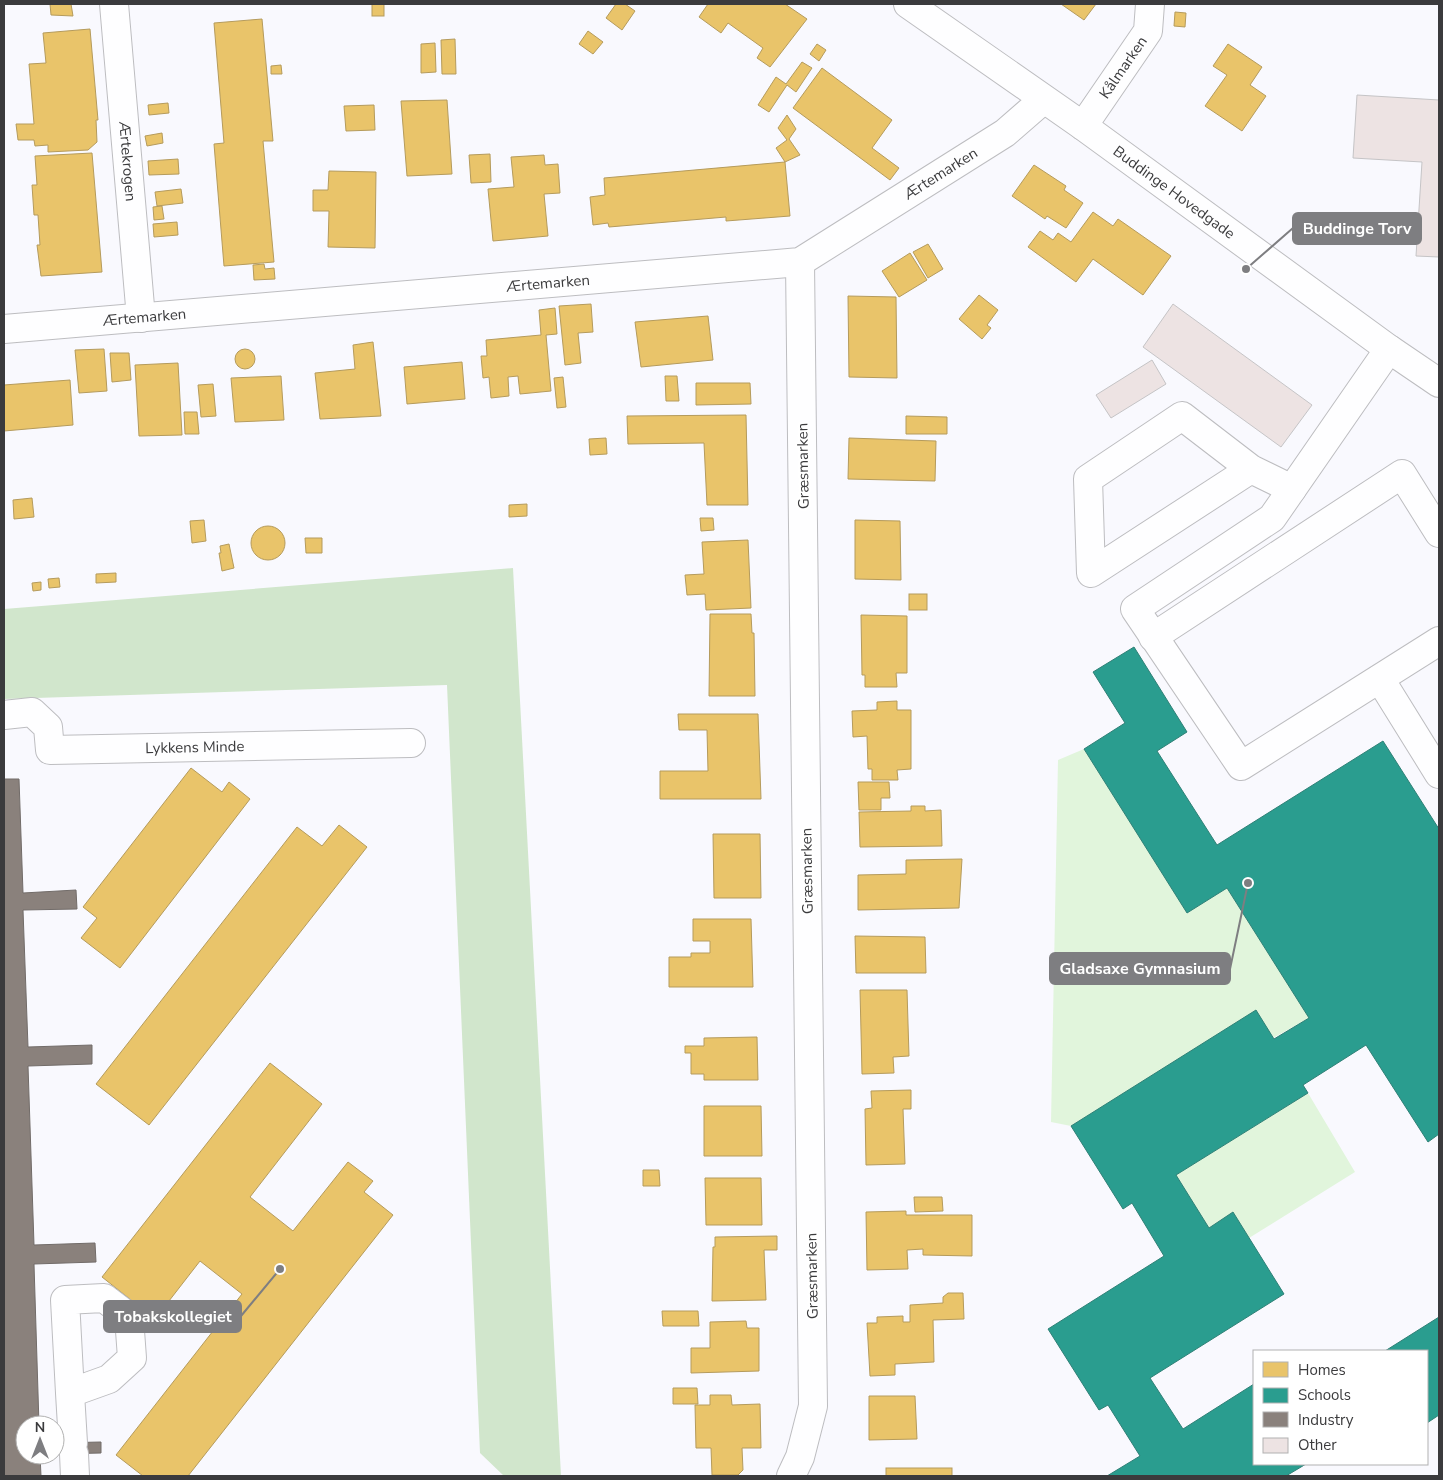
<svg xmlns="http://www.w3.org/2000/svg" width="1443" height="1480" font-family="'Nunito Sans',sans-serif">
  <rect width="100%" height="100%" fill="#f9f9fe"/>
  <!-- green -->
  <g fill="#e1f5dc">
    <path d="M1084 749 1187 913 1227 888 1309 1018 1273 1038 1256 1011 1071 1126 1051 1122 1058 760Z"/>
    <path d="M1308 1093 1355 1172 1249 1238 1233 1213 1209 1228 1176 1175Z"/>
  </g>
  <!-- forest -->
  <path fill="#d1e6cc" d="M513 568 561 1476H504L480 1453 447 685 4 699V609Z"/>
  <!-- homes -->
  <g fill="#e9c46a" stroke="#b59b5c">
    <path d="M50 4H71L73 16 51 15Z"/>
    <rect x="372" y="4" width="12" height="12"/>
    <path d="M616 4H625L635 11 622 30 606 18Z"/>
    <path d="M708 4H785L807 19 770 67 757 58 763 48 728 23 721 33 699 17Z"/>
    <path d="M1061 4H1096L1084 20Z"/>
    <path d="M1175 12 1186 13 1185 27 1174 26Z"/>
    <path d="M262 19 273 141H263L274 262 224 266 214 144 224 143 214 23Z"/>
    <path d="M90 29 98 120H96L97 142 88 150 48 152V145L35 146 34 140H18L16 124H34L29 64 46 63 43 33Z"/>
    <path d="M588 31 603 42 593 54 579 44Z"/>
    <path d="M455 39 456 74H442L441 40Z"/>
    <path d="M435 43 436 72 421 73V44Z"/>
    <path d="M817 44 826 50 819 61 810 54Z"/>
    <path d="M1228 44 1262 67 1250 85 1266 96 1242 131 1205 106 1227 75 1213 66Z"/>
    <path d="M802 62 812 68 796 92 787 85 769 112 758 105 776 77 786 84Z"/>
    <path d="M281 65 282 74H271V66Z"/>
    <path d="M822 68 892 120 872 148 899 168 890 180 793 108Z"/>
    <path d="M447 100 452 174 407 176 401 101Z"/>
    <path d="M168 103 169 113 149 115 148 105Z"/>
    <path d="M374 105 375 130 346 131 344 106Z"/>
    <path d="M787 115 796 129 789 139 800 155 785 162 776 148 787 140 778 128Z"/>
    <path d="M162 133 163 143 147 146 145 136Z"/>
    <path d="M92 153 102 272 41 276 37 245H40L38 215H34L32 185H37L35 156Z"/>
    <path d="M490 154 491 182 471 183 469 155Z"/>
    <path d="M544 155 545 165 558 164 560 193 544 194 548 236 493 241 488 189 514 187 511 157Z"/>
    <path d="M178 159 179 174 149 175 148 161Z"/>
    <path d="M785 162 790 216 726 221V217L609 227 608 223 593 225 590 197 605 195 604 178Z"/>
    <path d="M1034 165 1066 186 1064 190 1083 203 1066 228 1047 216 1045 219 1012 196Z"/>
    <path d="M329 171 376 172 375 248 328 247 329 211H313V190H328Z"/>
    <path d="M181 189 183 203 157 206 155 192Z"/>
    <path d="M162 206 164 219 154 220 153 207Z"/>
    <path d="M1093 212 1113 226 1118 219 1171 256 1143 295 1093 259 1076 282 1028 247 1040 231 1053 240 1058 233 1071 242Z"/>
    <path d="M177 222 178 235 154 237 153 224Z"/>
    <path d="M928 244 943 269 928 278 913 252Z"/>
    <path d="M910 253 927 280 899 297 882 271Z"/>
    <path d="M264 264 265 269 274 268 275 279 254 280 253 265Z"/>
    <path d="M979 295 998 310 987 325 991 328 982 339 959 319Z"/>
    <path d="M848 296 896 297 897 378 849 377Z"/>
    <path d="M591 304 593 332 578 333 581 363 565 365 559 306Z"/>
    <path d="M555 308 557 334 546 335 551 391 520 394 518 376 508 377 509 396 491 398 489 377 483 378 481 356H487L486 340 541 335 539 310Z"/>
    <path d="M708 316 713 360 641 367 635 322Z"/>
    <path d="M373 342 381 416 320 419 315 373 355 369 353 345Z"/>
    <path d="M104 349 107 391 79 393 75 350Z"/>
    <circle cx="245" cy="359" r="10"/>
    <path d="M110 353H129L131 380 112 382Z"/>
    <path d="M462 362 465 399 407 404 404 367Z"/>
    <path d="M178 363 182 435 139 436 135 365Z"/>
    <path d="M281 376 284 420 235 422 231 378Z"/>
    <path d="M665 376H677L679 401H666Z"/>
    <path d="M563 377 566 407 557 408 554 378Z"/>
    <path d="M70 380 73 425 4 431V385Z"/>
    <path d="M696 383H750L751 404 696 405Z"/>
    <path d="M213 384 216 416 201 417 198 385Z"/>
    <path d="M184 412H197L199 434H185Z"/>
    <path d="M746 415 748 505H707L704 443 628 444 627 416Z"/>
    <path d="M906 416 947 417V434H906Z"/>
    <path d="M606 438 607 454 590 455 589 439Z"/>
    <path d="M849 438 936 441 935 481 848 479Z"/>
    <path d="M32 498 34 517 14 519 13 500Z"/>
    <path d="M527 504V516L509 517V505Z"/>
    <path d="M700 518H713L714 530 701 531Z"/>
    <path d="M204 520 206 541 192 543 190 521Z"/>
    <path d="M855 520 900 521 901 580 855 579Z"/>
    <circle cx="268" cy="543" r="17"/>
    <path d="M305 538H322V553H306Z"/>
    <path d="M748 540 751 608 706 610 705 594 687 595 685 575 704 574 702 542Z"/>
    <path d="M229 544 234 568 222 571 219 553H221L220 546Z"/>
    <path d="M116 573V582L96 583V574Z"/>
    <path d="M59 578 60 587 49 588 48 579Z"/>
    <path d="M41 582V590L33 591 32 583Z"/>
    <rect x="909" y="594" width="18" height="16"/>
    <path d="M710 614H751L752 633H754L755 696H709Z"/>
    <path d="M861 615 907 616V673H896L897 687H865V675H862Z"/>
    <path d="M897 701V710H911V769L897 770 898 780H872V769H868L867 736 853 737 852 711 877 710V702Z"/>
    <path d="M678 714H758L761 799H660V771H708L707 730H679Z"/>
    <path d="M191 768 222 792 229 782 250 799 120 968 81 938 97 918 83 907Z"/>
    <path d="M858 782H889L890 798H881V810H859Z"/>
    <path d="M911 806H925V811L941 810 942 846 860 847 859 812 911 811Z"/>
    <path d="M339 825 367 847 149 1125 96 1084 297 827 322 846Z"/>
    <path d="M713 834H760L761 898H714Z"/>
    <path d="M962 859 959 908 858 910V875L906 874V860Z"/>
    <path d="M693 919H751L753 987H669V957H691V953H710V941H693Z"/>
    <path d="M855 936 925 937 926 973H856Z"/>
    <path d="M860 990H907L909 1056 893 1057 894 1073 862 1074Z"/>
    <path d="M757 1037 758 1080H704V1074H691V1053H685V1046H704V1038Z"/>
    <path d="M270 1063 322 1104 250 1197 293 1231 348 1162 373 1181 364 1192 393 1215 188 1476H143L116 1455 242 1294 200 1261 155 1319 102 1277Z"/>
    <path d="M911 1090V1109H903L905 1164 866 1165 865 1109 872 1108 871 1091Z"/>
    <path d="M704 1106H761L762 1156H704Z"/>
    <path d="M643 1170H659L660 1186H643Z"/>
    <path d="M705 1178H761L762 1225H706Z"/>
    <path d="M914 1197H942L943 1211 915 1212Z"/>
    <path d="M906 1211V1215H972V1256L923 1255V1249L907 1250 908 1269 867 1270 866 1212Z"/>
    <path d="M777 1236V1250H764L766 1300 712 1301 713 1247H715V1237Z"/>
    <path d="M948 1293H963L964 1319 933 1320 934 1362 895 1364V1375L870 1376 867 1323H877V1317L903 1316V1322H910V1305L943 1303V1297Z"/>
    <path d="M662 1311H698L699 1326H663Z"/>
    <path d="M746 1321 747 1328H759V1371L691 1373V1348H710V1322Z"/>
    <path d="M673 1388H697L698 1404H673Z"/>
    <path d="M710 1395H731L732 1405 760 1404 761 1448H742L743 1470 738 1475H712L711 1448H696L695 1405H710Z"/>
    <path d="M869 1396H915L917 1439 869 1440Z"/>
    <rect x="886" y="1468" width="66" height="8"/>
  </g>
  <!-- schools -->
  <g fill="#2a9d8f" stroke="#2f8076">
    <path d="M1134 647 1187 732 1157 751 1217 845 1383 741 1439 829V1134L1428 1142 1366 1045 1303 1085 1308 1093 1176 1175 1209 1228 1233 1212 1284 1294 1150 1378 1183 1429 1254 1384V1464H1306L1286 1476H1107L1140 1456 1108 1405 1099 1410 1048 1329 1164 1256 1132 1203 1123 1209 1071 1126 1256 1010 1274 1039 1309 1018 1227 888 1187 913 1084 749 1125 723 1093 672Z"/>
    <path d="M1439 1317V1415L1427 1423V1351H1385Z"/>
  </g>
  <!-- industry -->
  <g fill="#8a817c" stroke="#726c69">
    <path d="M4 779H19L23 893 76 890 77 909 23 910 28 1047 92 1045V1064L28 1066 34 1245 95 1243 96 1262 34 1264 39 1425H25V1455H40L41 1476H4Z"/>
    <path d="M101 1442V1453L55 1454V1443Z"/>
  </g>
  <!-- building -->
  <g fill="#ede3e3" stroke="#c5c4c6">
    <path d="M1357 95 1439 100V257L1416 256 1422 162 1353 158Z"/>
    <path d="M1173 304 1312 405 1281 447 1143 347Z"/>
    <path d="M1152 360 1166 384 1111 418 1096 395Z"/>
  </g>
  <g fill="none" stroke-linecap="round" stroke-linejoin="round">
    <defs>
      <g id="minor">
        <path id="s1" d="M114 4 141 318"/>
        <path id="s2" d="M908 4 1083 126 1389 349 1439 383"/>
        <path id="s3" d="M1083 126 1148 31 1150 4"/>
        <path id="s4" d="M4 329 800 262 1005 133 1043 100"/>
        <path d="M1389 349 1272 518 1135 609 1241 766 1439 641"/>
        <path d="M1251 469 1091 573 1088 479 1182 416 1251 469 1292 489"/>
        <path d="M1153 637 1402 474 1439 533"/>
        <path d="M1380 679 1439 774"/>
        <path id="s5" d="M4 715 32 712 48 727 50 750 411 743"/>
        <path d="M70 1393 65 1300 104 1298 129 1317 132 1358 109 1379 70 1393 73 1443"/>
        <path d="M74 1454 75 1476"/>
        <path d="M791 1476 800 1457 813 1406 800 262"/>
      </g>
    </defs>
    <!-- minor casing -->
    <use href="#minor" stroke="#bdbdc0" stroke-width="30"/>
    <!-- minor -->
    <use href="#minor" stroke="#fefeff" stroke-width="28"/>
  </g>
  <g text-anchor="middle" dominant-baseline="central" stroke-width="5" stroke-linejoin="round" paint-order="stroke">
    <!-- street labels -->
    <g font-size="15" fill="#3b3b3d" stroke="#fff">
      <text stroke="none"><textPath href="#s3" startOffset="71">Kålmarken</textPath></text>
      <text stroke="none"><textPath href="#s1" startOffset="158">Ærtekrogen</textPath></text>
      <text stroke="none"><textPath href="#s4" startOffset="965">Ærtemarken</textPath></text>
      <text stroke="none"><textPath href="#s2" startOffset="326">Buddinge Hovedgade</textPath></text>
      <text stroke="none"><textPath href="#s4" startOffset="546">Ærtemarken</textPath></text>
      <text stroke="none"><textPath href="#s4" startOffset="141">Ærtemarken</textPath></text>
      <text transform="translate(803 466) rotate(-91)">Græsmarken</text>
      <text stroke="none"><textPath href="#s5" startOffset="218">Lykkens Minde</textPath></text>
      <text transform="translate(807 871) rotate(-91)">Græsmarken</text>
      <text transform="translate(812 1276) rotate(-91)">Græsmarken</text>
    </g>
  </g>
  <!-- callouts -->
  <path fill="none" stroke="#7e7e81" stroke-width="2" d="M1246 269L1293 228M1248 883L1230 969M280 1269L241 1316"/>
  <g fill="#7e7e81" stroke="#fff" stroke-width="2">
    <circle cx="1246" cy="269" r="5"/>
    <circle cx="1248" cy="883" r="5"/>
    <circle cx="280" cy="1269" r="5"/>
  </g>
  <g fill="#7e7e81" stroke="#7e7e81" stroke-width="2">
    <rect x="1293" y="213" width="128" height="31" rx="5"/>
    <rect x="1050" y="953" width="180" height="31" rx="5"/>
    <rect x="104" y="1301" width="137" height="31" rx="5"/>
  </g>
  <g font-size="16" text-anchor="middle" font-weight="bold" fill="#fff">
    <text x="1357" y="234">Buddinge Torv</text>
    <text x="1140" y="974">Gladsaxe Gymnasium</text>
    <text x="173" y="1322">Tobakskollegiet</text>
  </g>
  <!-- border -->
  <rect width="1443" height="1480" fill="none" stroke="#3b3b3d" stroke-width="10"/>
  <!-- legend -->
  <rect x="1253" y="1350" width="175" height="115" fill="#ffffff" stroke="#b1b1b1"/>
  <rect x="1263" y="1362" width="25" height="15" fill="#e9c46a" stroke="#b1b1b1"/>
  <text x="1298" y="1375" font-size="15" fill="#3b3b3d">Homes</text>
  <rect x="1263" y="1388" width="25" height="15" fill="#2a9d8f" stroke="#b1b1b1"/>
  <text x="1298" y="1400" font-size="15" fill="#3b3b3d">Schools</text>
  <rect x="1263" y="1412" width="25" height="15" fill="#8a817c" stroke="#b1b1b1"/>
  <text x="1298" y="1425" font-size="15" fill="#3b3b3d">Industry</text>
  <rect x="1263" y="1438" width="25" height="15" fill="#ede3e3" stroke="#b1b1b1"/>
  <text x="1298" y="1450" font-size="15" fill="#3b3b3d">Other</text>
  <!-- north arrow -->
  <g transform="translate(40 1440)"><circle r="24" fill="#ffffff" stroke="#b1b1b1"/>
  <path d="M0-4L9 19L0 12L-9 19Z" fill="#7e7e81"/>
  <text y="-8" font-size="14" font-weight="bold" text-anchor="middle" fill="#3b3b3d">N</text>
  </g>
</svg>
